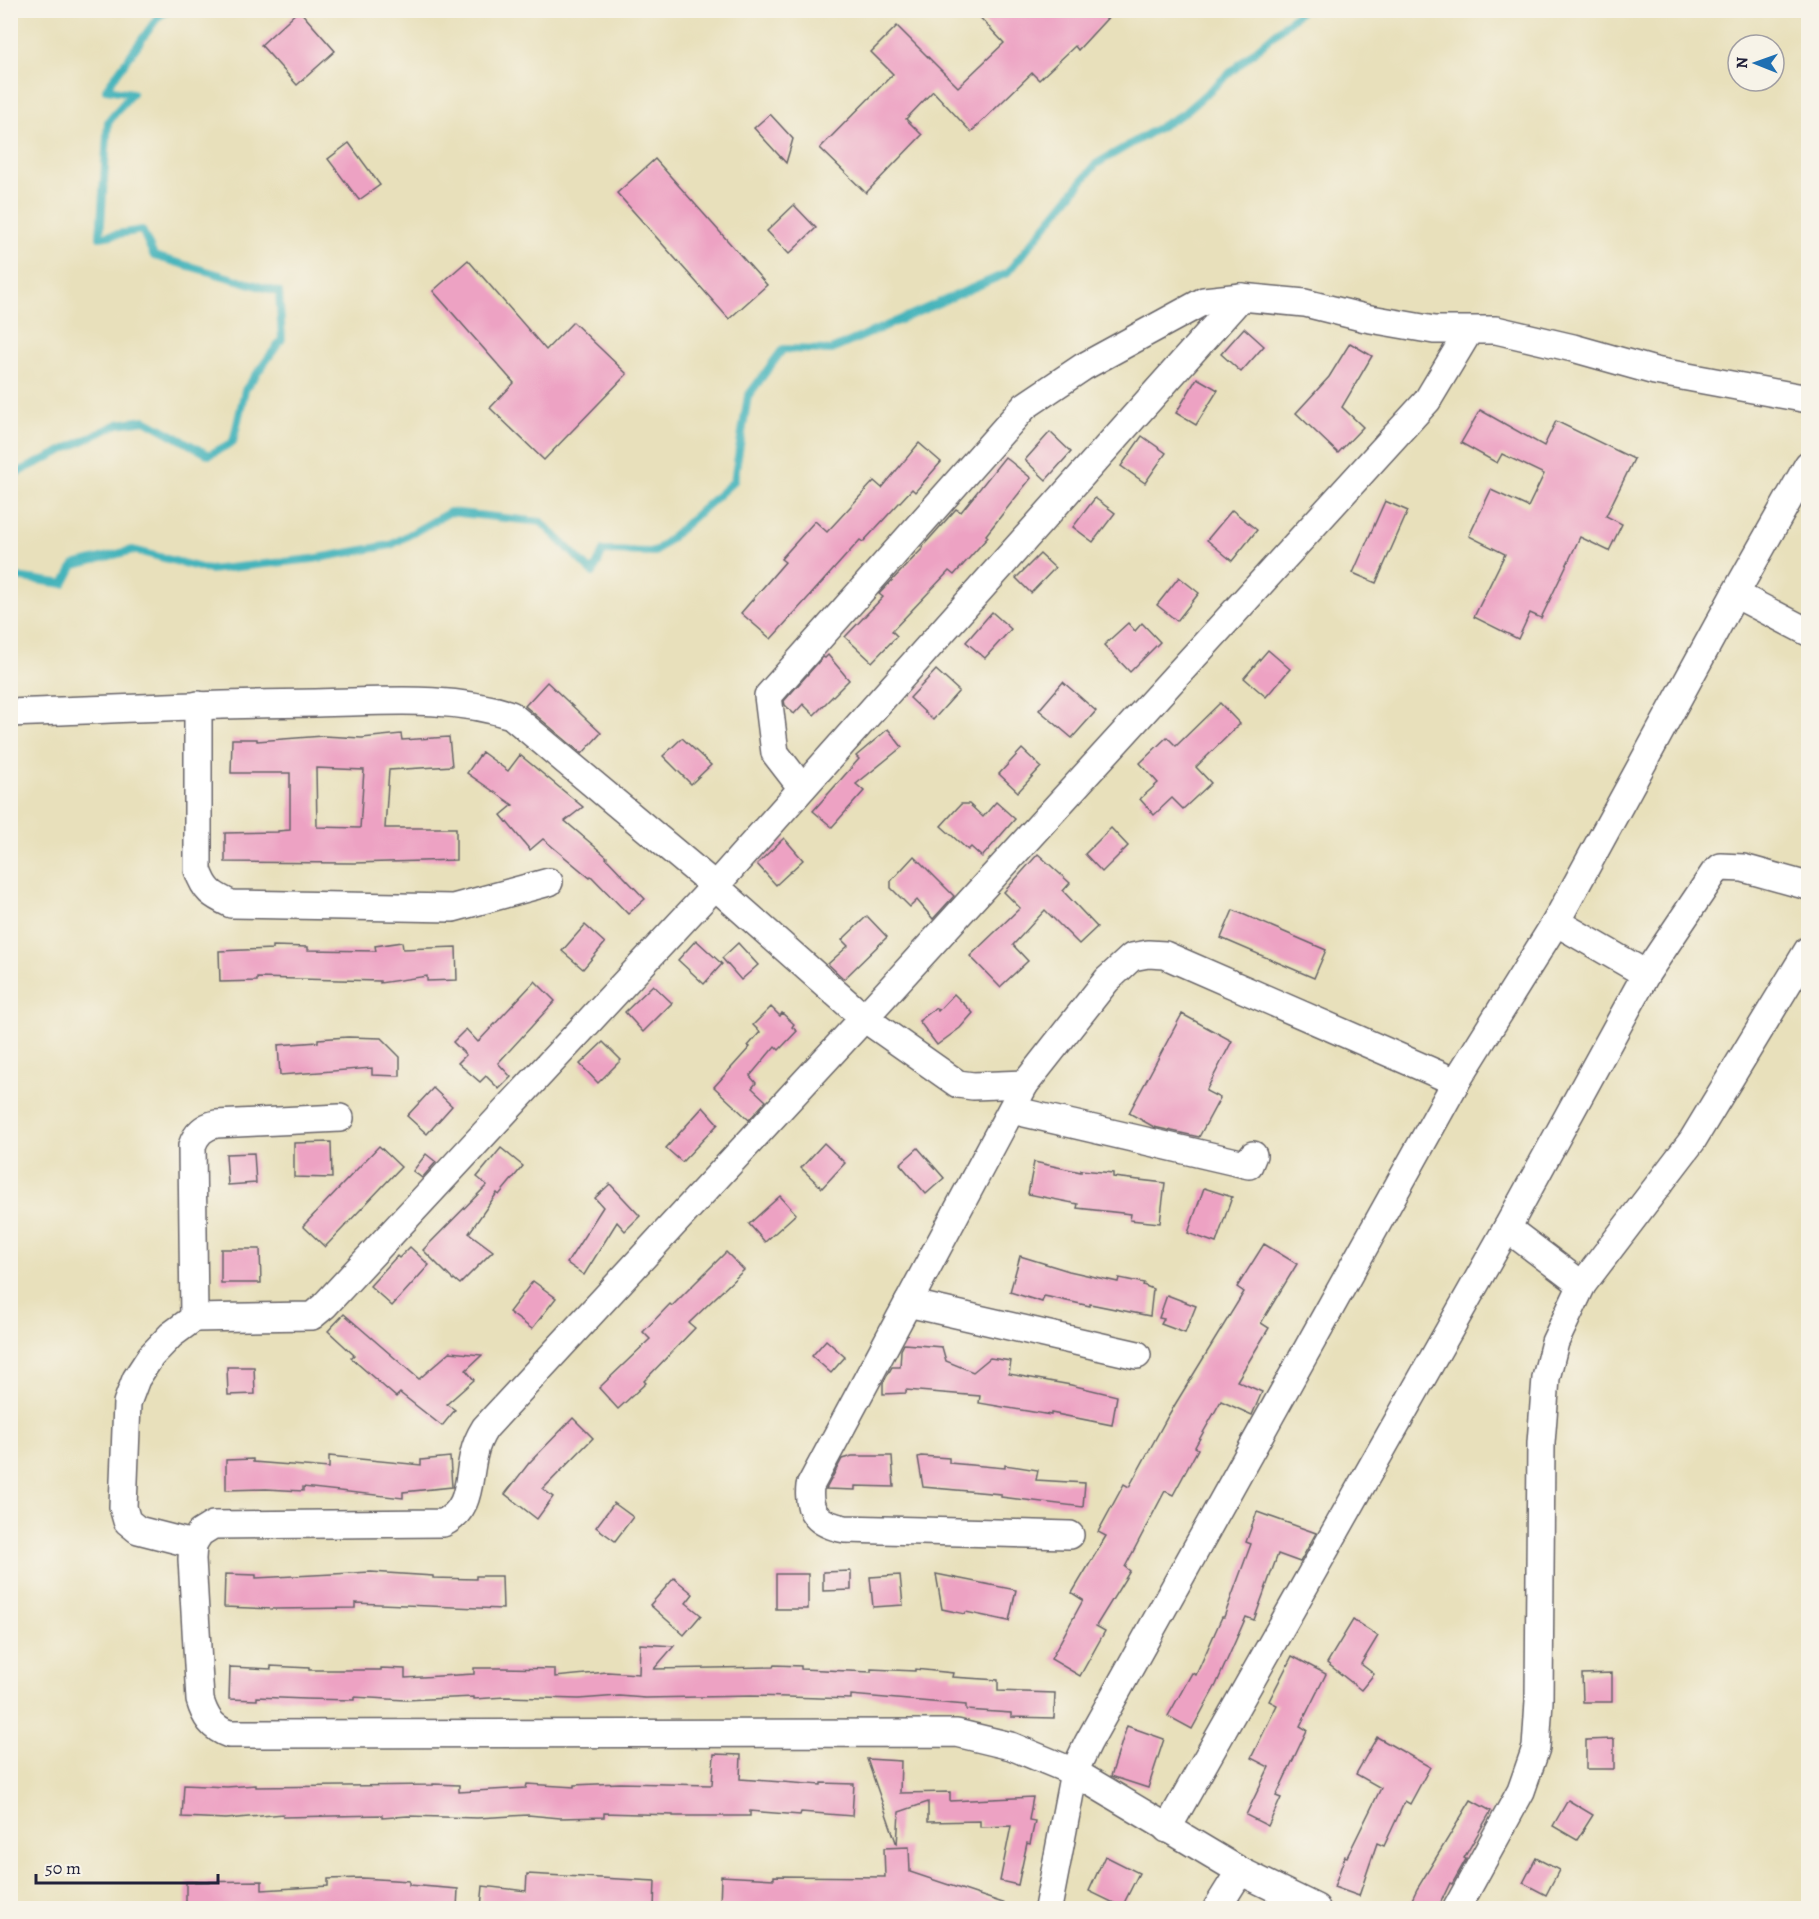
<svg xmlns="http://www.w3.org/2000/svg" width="1819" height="1919" font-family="Alegreya,serif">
  <rect width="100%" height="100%" fill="#f7f3e8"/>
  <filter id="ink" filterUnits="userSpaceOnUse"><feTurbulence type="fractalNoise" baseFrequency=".0167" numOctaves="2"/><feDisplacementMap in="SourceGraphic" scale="12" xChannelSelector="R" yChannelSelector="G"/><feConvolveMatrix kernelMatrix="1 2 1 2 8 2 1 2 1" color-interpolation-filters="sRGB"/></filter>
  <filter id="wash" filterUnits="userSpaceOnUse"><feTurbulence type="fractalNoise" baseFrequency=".008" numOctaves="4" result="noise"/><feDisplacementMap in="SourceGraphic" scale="24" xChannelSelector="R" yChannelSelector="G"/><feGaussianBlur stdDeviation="1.35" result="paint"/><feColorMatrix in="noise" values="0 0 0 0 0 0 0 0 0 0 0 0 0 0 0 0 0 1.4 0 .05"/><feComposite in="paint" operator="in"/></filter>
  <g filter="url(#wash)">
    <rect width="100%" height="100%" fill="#e8e0bb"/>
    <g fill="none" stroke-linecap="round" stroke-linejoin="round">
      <!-- stream -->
      <g stroke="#44b4bb" stroke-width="8">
        <path d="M10 476 118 424 145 420 209 455 233 442 245 390 282 339 279 292 154 256 142 230 100 237 108 122 132 93 106 89 158 17 169 10"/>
        <path d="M10 576 64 584 74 565 133 550 209 570 313 559 391 545 450 512 541 522 593 573 603 551 655 552 734 481 748 396 783 349 831 350 1007 273 1096 164 1184 113 1302 10"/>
      </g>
    </g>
    <g id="blocks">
      <!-- building -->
      <g fill="#eda2c3" fill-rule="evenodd">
        <path d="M299 10 335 51 297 85 261 45Z"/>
        <path d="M973 10H1115L1078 50 1075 46 1039 80 1032 73 971 132 933 91 906 119 922 135 866 193 820 148 893 74 871 52 897 26 958 87 1004 43Z"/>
        <path d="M770 114 793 139 786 163 754 128Z"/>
        <path d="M349 143 380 185 359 200 328 159Z"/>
        <path d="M655 159 767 285 729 319 617 193Z"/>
        <path d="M794 205 816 228 789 254 767 231Z"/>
        <path d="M468 260 546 350 573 322 627 374 544 460 490 408 514 383 433 291Z"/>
        <path d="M1244 328 1264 346 1241 372 1221 354Z"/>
        <path d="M1350 343 1372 356 1342 407 1363 427 1338 453 1296 413 1329 377Z"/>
        <path d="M1197 378 1218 390 1196 425 1176 413Z"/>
        <path d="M1480 410 1544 446 1556 421 1634 459 1606 516 1622 524 1609 551 1580 537 1541 618 1530 613 1518 639 1474 617 1505 554 1469 536 1491 490 1528 507 1544 474 1502 454 1497 463 1461 443Z"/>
        <path d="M1050 432 1071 452 1046 480 1025 460Z"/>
        <path d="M1142 436 1166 453 1145 483 1121 466Z"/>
        <path d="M919 443 941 462 915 492 912 489 863 542 860 540 771 639 741 613 785 562 781 559 815 521 827 532 874 481 882 488Z"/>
        <path d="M1005 457 1031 478 986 535 988 537 954 575 949 571 892 631 897 636 872 662 845 637 883 597 879 594 923 548 922 547 956 509 961 512Z"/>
        <path d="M1095 498 1115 513 1093 542 1073 527Z"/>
        <path d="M1385 501 1408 511 1376 583 1353 573Z"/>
        <path d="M1232 510 1257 530 1232 561 1207 540Z"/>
        <path d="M1040 554 1055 568 1031 593 1016 578Z"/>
        <path d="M1179 577 1199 593 1177 621 1157 605Z"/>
        <path d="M992 612 1011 629 985 658 966 642Z"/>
        <path d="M1128 623 1135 631 1142 623 1160 642 1130 672 1104 645Z"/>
        <path d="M1268 650 1290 669 1266 697 1244 678Z"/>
        <path d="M828 655 849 680 814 715 803 704 794 714 785 705 784 701 823 657 825 658Z"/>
        <path d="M936 670 959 691 933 720 910 698Z"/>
        <path d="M547 682 601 733 582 754 525 706Z"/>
        <path d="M1063 682 1096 711 1072 738 1039 710Z"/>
        <path d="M1220 703 1240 724 1196 767 1211 783 1183 809 1172 798 1154 815 1140 799 1158 783 1140 763 1167 737 1176 746Z"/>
        <path d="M888 729 902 747 856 784 864 791 832 827 813 811 859 759 856 756Z"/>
        <path d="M401 734 402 740 449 737 452 766 389 770 385 828H456V860L354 863 225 862V833L278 832V831L290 830V773H231L232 739H257V741L323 736 362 738ZM316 768 364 770 360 828 317 827Z"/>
        <path d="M682 738 711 765 691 784 663 756Z"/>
        <path d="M1022 749 1041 767 1018 792 999 774Z"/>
        <path d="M482 752 508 771 520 755 583 807 565 821 607 857 606 858 645 899 628 914 591 876 590 878 543 839 530 850 501 815 513 805 467 773Z"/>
        <path d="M996 802 1015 819 982 857 971 847 968 850 941 826 961 804H969L983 817Z"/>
        <path d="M1111 828 1128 846 1102 872 1085 854Z"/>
        <path d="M784 838 803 860 776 885 757 864Z"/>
        <path d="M1038 854 1070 883 1063 891 1097 927 1079 944 1045 910 1013 945 1028 961 1000 987 970 956 1020 908 1004 892Z"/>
        <path d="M914 856 954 896 933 919 917 900 910 907 891 888V881Z"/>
        <path d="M1233 910 1326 950 1314 978 1221 938Z"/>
        <path d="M867 916 887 937 844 979 828 964 848 946 842 940Z"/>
        <path d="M585 925 605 943 583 969 562 951Z"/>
        <path d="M696 940 722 964 704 984 678 960Z"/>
        <path d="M402 942 403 949 456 947 457 980 427 981V976L380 983V981L257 978V981L220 982 219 951 273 949V946L308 947V950L376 951 375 946Z"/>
        <path d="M738 943 758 965 741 980 722 958Z"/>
        <path d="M535 981 555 1001 498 1063 511 1077 499 1089 486 1076 480 1082 458 1063 466 1055 453 1042 466 1029 478 1042Z"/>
        <path d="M653 985 672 1003 643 1032 625 1012Z"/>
        <path d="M954 994 973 1013 960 1028 937 1045 919 1021 936 1008 938 1011Z"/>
        <path d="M771 1007 780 1016 782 1013 794 1024 792 1027 797 1031 779 1050 775 1046 750 1076 756 1083 752 1088 766 1101 749 1120 714 1087 750 1047 748 1046 760 1032 753 1025Z"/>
        <path d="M1182 1014 1232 1041 1206 1091 1220 1098 1199 1137 1154 1127 1129 1113Z"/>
        <path d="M348 1037 381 1038 400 1057V1076L372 1075V1068L280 1075 278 1045 318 1042V1039Z"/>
        <path d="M603 1042 621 1060 598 1083 580 1064Z"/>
        <path d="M433 1088 452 1106 427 1134 407 1116Z"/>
        <path d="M703 1107 718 1124 682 1162 666 1148Z"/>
        <path d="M331 1142 332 1178 294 1177V1143Z"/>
        <path d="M824 1143 845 1163 822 1188 801 1168Z"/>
        <path d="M379 1146 401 1167 325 1247 303 1226Z"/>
        <path d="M501 1148 523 1166 499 1195 497 1193 469 1233 493 1251 460 1284 454 1279 453 1280 423 1250 487 1185 477 1177Z"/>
        <path d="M918 1148 944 1178 926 1194 900 1164Z"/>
        <path d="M254 1153 256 1183 228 1185 226 1154Z"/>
        <path d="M426 1154 436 1162 422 1178 413 1171Z"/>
        <path d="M1034 1162 1081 1172V1170L1113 1173V1177L1165 1183 1160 1223 1130 1220 1131 1214 1077 1208 1078 1204 1028 1194Z"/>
        <path d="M610 1184 640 1216 625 1231 617 1222 584 1275 567 1263 603 1207 595 1198Z"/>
        <path d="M1204 1188 1232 1197 1216 1243 1188 1233Z"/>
        <path d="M780 1196 796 1214 765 1242 749 1224Z"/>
        <path d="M1264 1244 1297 1264 1261 1323 1269 1328 1237 1381 1262 1392 1252 1415 1221 1401 1195 1447 1198 1449 1173 1495 1165 1491 1125 1567 1130 1571 1096 1626 1105 1631 1080 1676 1051 1659 1083 1600 1072 1593 1106 1536 1098 1532 1124 1484 1129 1487 1168 1416 1244 1292 1237 1287Z"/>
        <path d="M410 1247 429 1265 392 1306 370 1286 397 1256 399 1258Z"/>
        <path d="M221 1249H260L261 1283H221Z"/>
        <path d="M726 1252 744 1270 689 1323 695 1328 644 1381 646 1383 618 1409 599 1388 650 1339 643 1332 670 1304 672 1306Z"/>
        <path d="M1020 1256 1069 1271 1118 1282 1119 1278 1144 1283 1143 1285 1153 1289 1150 1316 1090 1304V1306L1044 1296 1042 1302 1010 1292Z"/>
        <path d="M533 1281 556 1298 532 1329 509 1312Z"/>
        <path d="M1167 1295 1196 1306 1185 1333 1161 1324 1164 1319 1159 1318Z"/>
        <path d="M344 1314 419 1379 450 1352 482 1355 466 1370 474 1380 447 1404 455 1410 442 1426 400 1393 396 1397 351 1358 354 1355 328 1331Z"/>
        <path d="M826 1340 845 1357 831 1373 812 1356Z"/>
        <path d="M904 1344 942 1347 946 1361 973 1372 990 1358 1011 1361 1009 1374 1071 1385 1117 1396 1112 1425 1051 1413V1415L979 1403 980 1396 906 1390V1393L883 1394V1383L892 1367H900L901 1350Z"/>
        <path d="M227 1367H254L255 1394 228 1395Z"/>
        <path d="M573 1418 593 1438 543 1489 553 1497 537 1519 505 1494 529 1463Z"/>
        <path d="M329 1456 421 1465V1460L450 1457 452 1487 403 1492V1498L303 1487V1491L266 1489 226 1490V1460L253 1459V1462L329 1468Z"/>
        <path d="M852 1456H892L894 1487 855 1486V1490L826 1489 842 1459Z"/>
        <path d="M921 1456 949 1458V1463L1005 1468V1465L1038 1470 1036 1480 1085 1483 1083 1507 1001 1497V1494L923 1487 918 1457Z"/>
        <path d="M614 1503 633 1517 615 1541 596 1527Z"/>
        <path d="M1257 1512 1316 1533 1300 1562 1278 1554 1254 1620 1246 1617 1216 1685 1192 1729 1168 1716 1192 1673 1196 1675 1222 1617H1224L1251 1544 1246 1542Z"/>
        <path d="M851 1571V1590L823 1591V1572Z"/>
        <path d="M371 1572 433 1576V1578L476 1579V1576H502L503 1609 355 1603V1608L275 1609 224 1607 225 1574 256 1575V1578Z"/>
        <rect x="776" y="1574" width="32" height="35"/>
        <path d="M936 1574 1016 1590 1009 1621 966 1612 965 1614 942 1609Z"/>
        <path d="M900 1575 903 1605 873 1607 870 1577Z"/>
        <path d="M674 1578 693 1594 686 1603 701 1615 684 1635 650 1605Z"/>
        <path d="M1353 1620 1378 1636 1361 1664 1374 1674 1361 1690 1327 1663Z"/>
        <path d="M640 1644 674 1646 654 1669 773 1667 774 1665 801 1666V1669L871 1672V1669L915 1671V1669L953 1673 952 1677 998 1680V1691L1055 1693 1054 1718 1011 1717V1713L966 1710V1705L851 1695V1699L751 1696 645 1698 619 1696 579 1699 505 1697 474 1699V1697L405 1700 354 1697V1700L305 1699 257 1697V1700L229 1699 230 1667 271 1669V1666L309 1668V1670H381V1668L405 1669V1678L474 1674V1668H502L555 1669V1677L607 1672 639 1674Z"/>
        <path d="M1292 1656 1326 1674 1300 1726 1307 1730 1276 1796 1281 1798 1268 1826 1246 1815 1269 1767 1251 1758 1277 1705 1269 1701Z"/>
        <path d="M1612 1673V1702H1583L1582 1674Z"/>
        <path d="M1127 1726 1164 1739 1148 1788 1111 1776Z"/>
        <path d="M1377 1737 1430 1767 1410 1804 1405 1801 1384 1846 1377 1843 1359 1896 1334 1887 1345 1856 1347 1857 1381 1788 1356 1774Z"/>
        <path d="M1614 1739V1769H1586V1740Z"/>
        <path d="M714 1754 741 1755 740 1779 821 1785V1783L854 1784 852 1816 801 1812 800 1815 750 1811V1816H673V1815L604 1813V1817L560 1818 528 1815 477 1818 408 1816 382 1818V1815L283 1817V1814L226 1819 182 1817 184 1785 227 1787 256 1785V1787L433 1785V1784L459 1785V1792L526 1788 527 1784 574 1787V1785L620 1783 712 1785Z"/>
        <path d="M867 1759 901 1761 900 1793 950 1792V1801L1033 1797 1029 1820 1035 1821 1030 1844 1027 1843 1018 1885 1000 1881 1011 1826 980 1827V1821L928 1822V1802L899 1812 897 1845Z"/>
        <path d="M1471 1800 1491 1811 1464 1858 1466 1859 1452 1884 1450 1883 1438 1908H1408L1417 1889Z"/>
        <path d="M1568 1800 1593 1815 1577 1840 1553 1826Z"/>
        <path d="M909 1847 910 1872 1009 1905 1008 1908 870 1906 720 1908 721 1876 774 1879V1876L885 1877 884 1848Z"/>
        <path d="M1105 1856 1139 1873 1122 1907 1089 1891Z"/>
        <path d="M1536 1858 1559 1870 1546 1895 1523 1883Z"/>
        <path d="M527 1874 655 1881 654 1908 481 1907 483 1886 526 1891Z"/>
        <path d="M362 1878 409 1881V1885L458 1889 457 1908H186V1882L262 1881V1890L328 1886V1879Z"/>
      </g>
    </g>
  </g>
  <g filter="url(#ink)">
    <use href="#blocks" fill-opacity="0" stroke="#676468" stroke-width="1.5"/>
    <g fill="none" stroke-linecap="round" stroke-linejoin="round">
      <defs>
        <g id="street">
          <path d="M1735 594 1808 632"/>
          <path d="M198 705V870C205 891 212 895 231 904L453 908 549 882"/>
          <path d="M10 713C112 709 214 704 316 703 382 702 448 695 511 715L715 886 864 1018 958 1084 973 1086 1025 1084"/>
          <path d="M802 788 775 753 768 696 1025 406 1083 367 1204 301 1241 297 1305 303 1365 318 1434 330H1496L1573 348 1655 371 1808 399"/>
          <path d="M1556 922 1646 974"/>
          <path d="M1012 1110 1249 1165 1253 1155"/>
          <path d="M340 1118 216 1124C203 1127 196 1134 192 1146L194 1318 171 1335 151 1356 136 1379 127 1403 123 1507 127 1521 138 1530 193 1544 192 1559 200 1700C205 1717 212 1728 229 1734L957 1733 1011 1746 1074 1772 1240 1871 1316 1908"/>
          <path d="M1582 1285 1692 1141 1808 950"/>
          <path d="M908 1303 810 1486C807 1513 818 1524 845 1529L1070 1535"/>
          <path d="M194 1318 312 1316 324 1306 715 886 1241 297"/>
          <path d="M1137 1355 908 1303 1025 1084 1107 980 1132 957 1148 954 1165 955 1456 1082"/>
          <path d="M193 1544 200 1533 213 1525 443 1523C472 1509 467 1481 474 1454 476 1444 480 1436 485 1428L864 1018 1427 401 1469 331"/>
          <path d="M1167 1829 1507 1228 1646 974 1714 873 1721 867 1743 868 1808 886"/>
          <path d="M1048 1908 1074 1772 1088 1743 1456 1082 1556 922 1735 594 1808 465"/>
          <path d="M1217 1908 1240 1871"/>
          <path d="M1457 1908 1521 1791 1536 1748 1539 1701 1541 1443 1546 1378 1555 1342 1582 1285 1507 1228"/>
        </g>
      </defs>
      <!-- street casing -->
      <use href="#street" stroke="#676468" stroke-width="30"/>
      <!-- street -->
      <use href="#street" stroke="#fff" stroke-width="27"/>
    </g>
  </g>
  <!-- margin -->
  <rect width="1819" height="1919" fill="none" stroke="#f7f3e8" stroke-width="36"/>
  <!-- north arrow -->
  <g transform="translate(1756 63) rotate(271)"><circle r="28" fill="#f7f3e8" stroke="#a29fa3" stroke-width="1.5"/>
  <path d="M0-4.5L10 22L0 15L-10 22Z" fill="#1f6fb2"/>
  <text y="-9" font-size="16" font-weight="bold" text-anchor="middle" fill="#22223b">N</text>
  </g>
  <!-- scale -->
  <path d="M36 1874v9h182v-9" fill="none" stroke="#22223b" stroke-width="3"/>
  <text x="45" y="1874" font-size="18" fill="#22223b" stroke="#f7f3e8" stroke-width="4.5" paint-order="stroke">50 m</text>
</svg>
